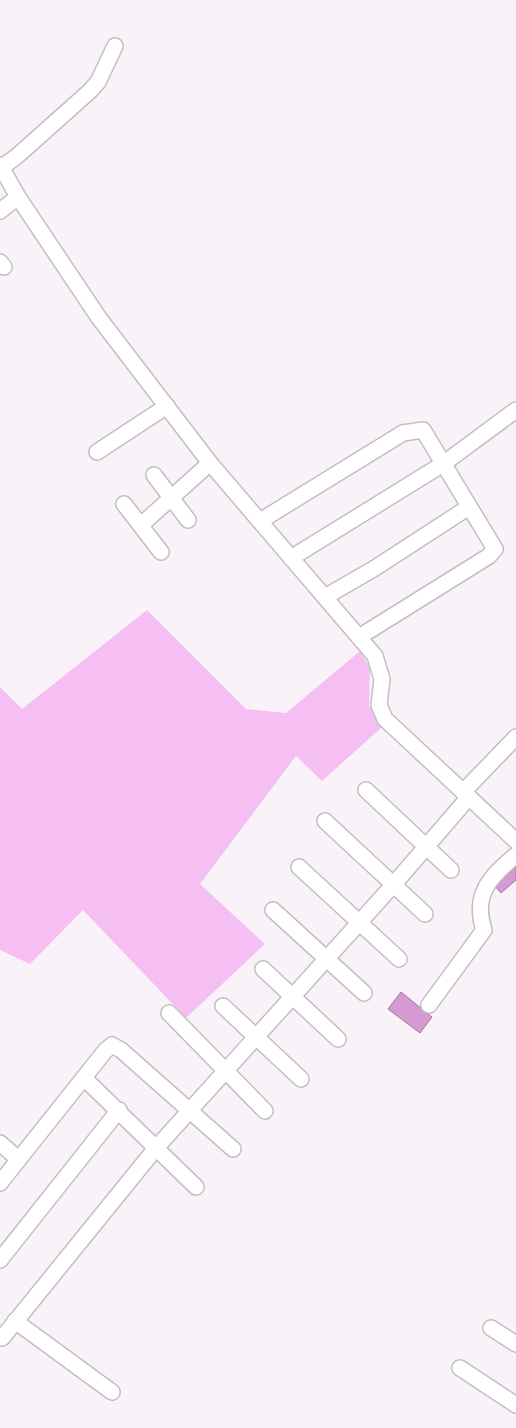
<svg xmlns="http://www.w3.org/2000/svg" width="516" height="1428" font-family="Spectral,serif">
  <rect width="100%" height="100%" fill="#f9f3f9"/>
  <!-- green -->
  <path fill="#f6bff3" d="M147 610 246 709 286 713 360 651 370 668 369 706 382 727 322 781 296 756 200 884 265 944 186 1018 83 910 30 964 0 950V687L22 709Z"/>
  <!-- water -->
  <g fill="#d69ad3" stroke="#a278a0">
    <path d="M516 862V880L501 893 492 883Z"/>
    <path d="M401 992 432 1017 420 1033 388 1009Z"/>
  </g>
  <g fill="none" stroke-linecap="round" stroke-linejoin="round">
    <defs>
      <g id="minor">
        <path d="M0 165 18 197 99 318 210 463 375 656 382 679 379 705 385 719 516 841"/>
        <path d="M2 167 16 157 90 91 98 82 115 46"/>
        <path d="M0 211 18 197"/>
        <path d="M0 262 4 267"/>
        <path d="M97 452 167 406"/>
        <path d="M154 475 188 520"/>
        <path d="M124 504 161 552"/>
        <path d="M260 521 403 433 423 430 495 549 489 556 359 637"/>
        <path d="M141 525 210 463"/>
        <path d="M291 558 443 464 516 410"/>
        <path d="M325 597 375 568 469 507"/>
        <path d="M366 790 451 870"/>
        <path d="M463 792 516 737"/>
        <path d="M325 821 425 914"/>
        <path d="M299 867 399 959"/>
        <path d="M273 910 364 993"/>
        <path d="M263 969 338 1039"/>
        <path d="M429 1005 484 930C472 894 491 876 516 855"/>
        <path d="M223 1006 301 1079"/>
        <path d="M169 1013 265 1111"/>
        <path d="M84 1078 196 1187"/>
        <path d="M0 1143 18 1159"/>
        <path d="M0 1183 105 1051 112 1045 121 1050 233 1149"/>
        <path d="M0 1260 119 1110"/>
        <path d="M15 1321 112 1392"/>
        <path d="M491 1328 516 1344"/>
        <path d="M0 1336 2 1338 156 1148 394 884 469 797"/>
        <path d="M460 1368 516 1405"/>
      </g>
    </defs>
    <!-- minor casing -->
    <use href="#minor" stroke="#c4bec3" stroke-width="18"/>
    <!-- minor -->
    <use href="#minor" stroke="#fff" stroke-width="15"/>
  </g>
</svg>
